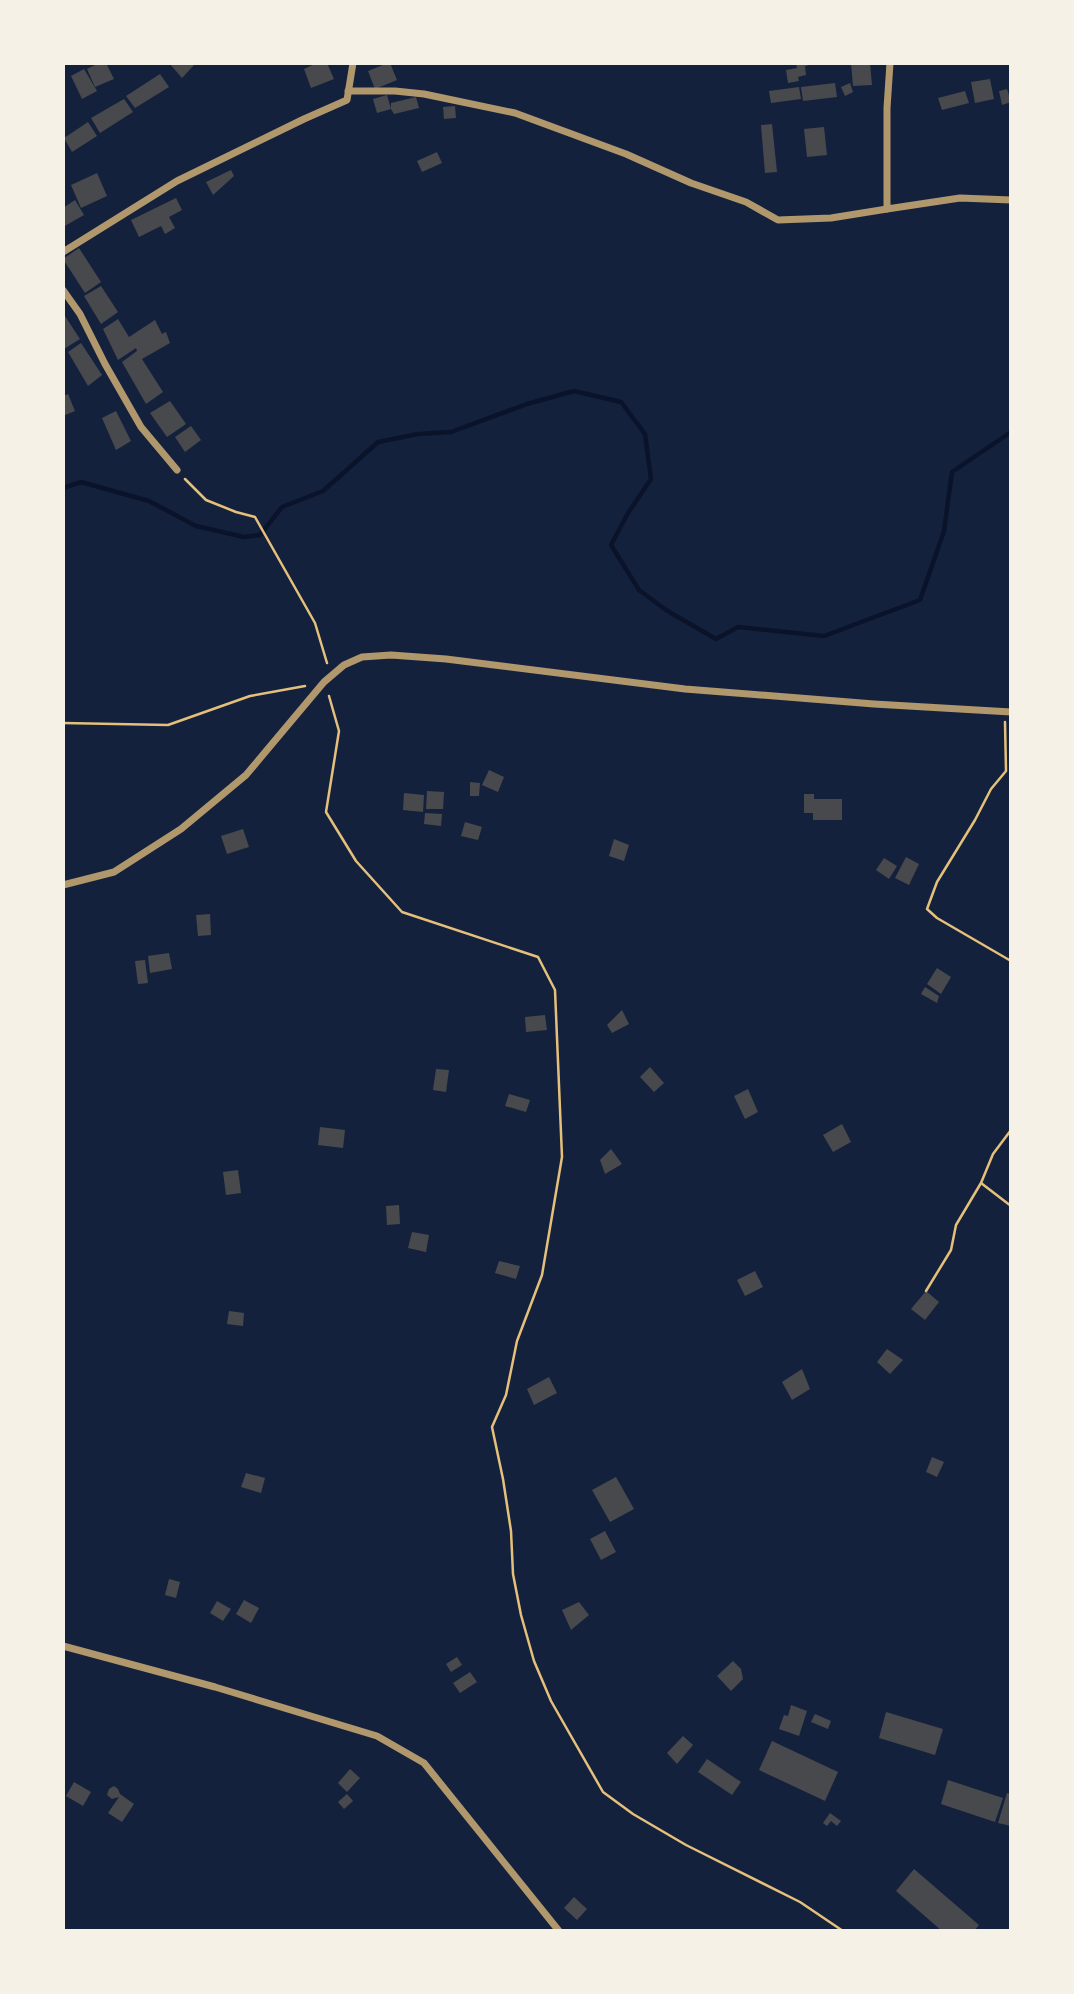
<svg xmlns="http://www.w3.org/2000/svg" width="1074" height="1994" font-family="Arial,sans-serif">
  <rect width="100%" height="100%" fill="#14213d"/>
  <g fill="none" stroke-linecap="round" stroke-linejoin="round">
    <!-- stream -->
    <path stroke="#0b132b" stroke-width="4.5" d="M63 488 81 482 149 501 196 526 244 537 260 535 282 507 323 491 378 442 418 434 451 432 527 404 574 391 621 402 645 434 651 479 628 513 611 545 639 590 666 610 716 639 738 627 824 636 920 600 944 531 952 472 1011 432"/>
  </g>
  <!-- building -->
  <g fill="#48494c">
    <path d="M99 63H106L114 79 95 87 87 69Z"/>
    <path d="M169 63H196L182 78Z"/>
    <path d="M317 63H327L334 79 311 88 304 69Z"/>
    <path d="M388 63H390L397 80 375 89 368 71Z"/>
    <path d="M796 63H814V64L805 66 806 75 798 77 799 81 788 83 786 70 797 68Z"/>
    <path d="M851 63H870L872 85 853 86Z"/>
    <path d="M84 69 97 91 82 99 71 76Z"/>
    <path d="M160 74 169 87 135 108 126 96Z"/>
    <path d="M990 79 994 99 975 103 971 82Z"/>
    <path d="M835 83 837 97 803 101 801 87Z"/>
    <path d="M850 83 853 92 845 96 841 87Z"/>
    <path d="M799 87 801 99 771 103 769 91Z"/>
    <path d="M1007 89 1011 102 1002 105 999 91Z"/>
    <path d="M965 91 969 103 942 110 938 98Z"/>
    <path d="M387 95 391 109 377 113 373 99Z"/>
    <path d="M416 97 419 108 394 114 391 109V103Z"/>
    <path d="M124 99 133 112 100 133 91 118Z"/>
    <path d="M455 106 456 118 444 119 443 107Z"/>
    <path d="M88 122 97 136 72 152 64 138Z"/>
    <path d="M772 124 777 172 765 173 761 125Z"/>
    <path d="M824 127 827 155 807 157 804 129Z"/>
    <path d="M437 152 442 163 422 172 417 161Z"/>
    <path d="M231 170 234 176 213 195 206 182Z"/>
    <path d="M97 173 107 196 81 208 71 185Z"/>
    <path d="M176 198 182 210 169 217 175 228 165 234 161 226 139 237 131 220Z"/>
    <path d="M75 200 84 215 63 227V208Z"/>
    <path d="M79 248 101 282 85 293 63 259Z"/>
    <path d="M101 286 118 312 101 324 84 296Z"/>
    <path d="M63 313 80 339 64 349 63 347Z"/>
    <path d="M118 319 129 337 155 320 162 334 166 332 170 343 142 359 163 392 146 404 122 362 137 351 136 348 118 360 103 329Z"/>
    <path d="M81 343 102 375 88 386 68 352Z"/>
    <path d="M68 394 75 411 63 416V396Z"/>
    <path d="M170 401 186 424 167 437 150 413Z"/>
    <path d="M116 411 131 441 116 450 102 418Z"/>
    <path d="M191 426 201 440 185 452 175 437Z"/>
    <path d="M489 770 504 777 498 792 482 785Z"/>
    <path d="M470 782 480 783 479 796H470Z"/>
    <path d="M427 791 444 792 443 809H426Z"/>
    <path d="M404 793 424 795 423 812 403 810Z"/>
    <path d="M804 794H814V799H842V820H813V813H804Z"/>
    <path d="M425 813 442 814 441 826 424 824Z"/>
    <path d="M465 822 482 827 478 840 461 836Z"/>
    <path d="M243 829 249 847 227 854 221 836Z"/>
    <path d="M614 839 629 845 624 861 609 856Z"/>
    <path d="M906 857 919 864 909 885 895 878Z"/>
    <path d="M884 858 897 866 889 879 876 870Z"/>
    <path d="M210 914 211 935 198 936 196 915Z"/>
    <path d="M169 953 172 969 150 973 148 956Z"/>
    <path d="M145 960 148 983 138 984 135 961Z"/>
    <path d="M937 968 951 977 941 994 927 984Z"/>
    <path d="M925 987 939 996 937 1003 921 994Z"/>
    <path d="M622 1010 629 1024 612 1033 607 1025Z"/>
    <path d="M545 1015 547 1030 526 1032 525 1017Z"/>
    <path d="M650 1067 664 1083 654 1092 640 1077Z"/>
    <path d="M436 1069 449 1070 446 1092 433 1090Z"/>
    <path d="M748 1089 758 1112 745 1119 734 1096Z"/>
    <path d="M509 1094 530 1100 526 1112 505 1106Z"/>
    <path d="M842 1124 851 1142 833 1152 823 1135Z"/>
    <path d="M320 1127 345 1130 343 1148 318 1145Z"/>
    <path d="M611 1149 622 1164 605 1174 600 1160Z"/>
    <path d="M238 1170 241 1193 226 1195 223 1172Z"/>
    <path d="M399 1205 400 1224 387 1225 386 1206Z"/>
    <path d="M412 1232 429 1235 426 1252 408 1248Z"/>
    <path d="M499 1261 520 1266 516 1279 495 1273Z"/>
    <path d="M755 1271 763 1287 745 1296 737 1280Z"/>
    <path d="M926 1291 939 1302 925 1320 911 1309Z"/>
    <path d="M229 1311 244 1313 243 1326 227 1324Z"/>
    <path d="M887 1349 903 1360 890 1374 877 1362Z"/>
    <path d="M802 1369 810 1389 792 1400 782 1382Z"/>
    <path d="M549 1377 557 1393 534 1405 527 1389Z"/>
    <path d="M932 1457 944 1462 937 1477 926 1472Z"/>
    <path d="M246 1473 265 1478 261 1493 241 1487Z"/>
    <path d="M616 1477 634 1509 610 1522 592 1490Z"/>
    <path d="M605 1531 616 1552 601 1560 590 1539Z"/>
    <path d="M169 1579 180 1582 176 1598 165 1595Z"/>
    <path d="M244 1600 259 1608 251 1623 236 1614Z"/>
    <path d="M217 1601 231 1609 223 1621 210 1613Z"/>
    <path d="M579 1602 589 1615 571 1630 562 1610Z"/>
    <path d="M457 1657 462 1665 451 1672 446 1664Z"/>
    <path d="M733 1661 741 1669 743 1679 731 1691 717 1676Z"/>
    <path d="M470 1672 477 1682 460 1693 453 1683Z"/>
    <path d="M791 1705 807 1711 799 1736 779 1729 784 1715 788 1716Z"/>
    <path d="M886 1712 943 1729 935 1755 879 1738Z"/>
    <path d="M815 1714 831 1721 828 1729 811 1722Z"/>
    <path d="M683 1736 693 1745 677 1764 667 1753Z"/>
    <path d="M772 1741 838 1772 825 1801 759 1770Z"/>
    <path d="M707 1759 741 1782 732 1795 698 1772Z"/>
    <path d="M350 1769 360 1778 347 1792 338 1783Z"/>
    <path d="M948 1780 1003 1798 995 1822 941 1804Z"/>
    <path d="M74 1782 91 1792 83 1806 66 1796Z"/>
    <path d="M114 1786 118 1789 120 1794 134 1804 122 1822 108 1813 119 1797 112 1799 107 1795 109 1789Z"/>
    <path d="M1007 1793 1011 1794V1826L998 1823Z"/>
    <path d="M347 1794 353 1801 344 1809 338 1802Z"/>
    <path d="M830 1813 841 1821 837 1826 831 1821 827 1826 823 1823Z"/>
    <path d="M914 1869 979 1925 974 1931H942L896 1891Z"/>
    <path d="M574 1897 587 1909 577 1920 564 1908Z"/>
  </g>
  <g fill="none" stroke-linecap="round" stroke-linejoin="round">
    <!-- path -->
    <g stroke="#e5c07b" stroke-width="2.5">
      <path d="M185 479 206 500 236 512 255 517 315 623 327 663"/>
      <path d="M329 696 339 731 326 812 356 861 402 912 538 957 555 990 562 1157 542 1275 517 1341 506 1395 492 1427 503 1479 511 1531 513 1574 521 1615 534 1661 551 1701 603 1792 633 1814 686 1845 800 1902 843 1931"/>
      <path d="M1005 722 1006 771 991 789 975 820 937 882 927 909 937 918 1011 961"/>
      <path d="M63 723 168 725 250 696 305 686"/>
      <path d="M981 1183 1011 1206"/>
      <path d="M926 1291 951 1250 956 1225 981 1183 993 1154 1011 1130"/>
    </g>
    <!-- minor -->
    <g stroke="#b1986c" stroke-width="7">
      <path d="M890 63 887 108V209L960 198 1011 200"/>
      <path d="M348 91H395L424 94 515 113 626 154 691 183 746 202 778 220 831 218 887 209"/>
      <path d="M63 252 177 181 304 119 347 100 353 63"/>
      <path d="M63 290 80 314 105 364 141 427 177 470"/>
      <path d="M63 885 114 872 181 829 246 775 324 682 344 665 362 657 391 655 446 659 685 689 874 704 1011 712"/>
      <path d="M63 1646 215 1687 377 1736 424 1763 559 1931"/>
    </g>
  </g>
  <!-- border -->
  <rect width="1074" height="1994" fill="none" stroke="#f6f1e7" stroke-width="130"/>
</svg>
